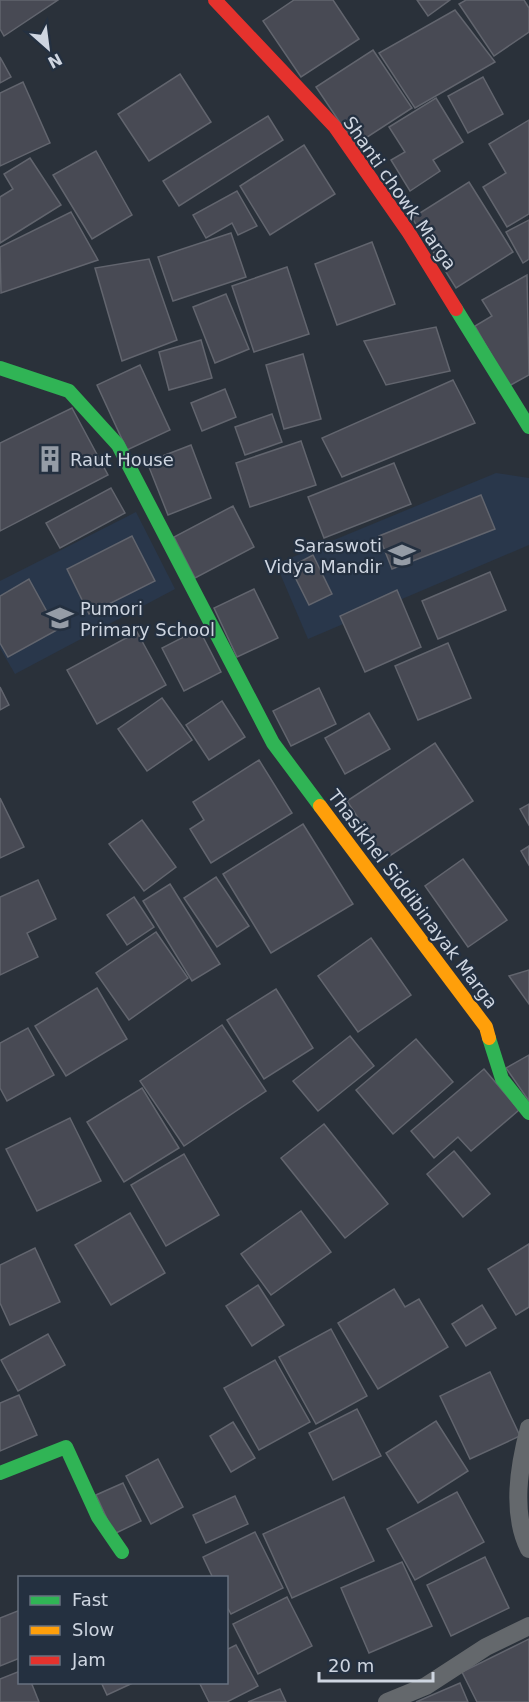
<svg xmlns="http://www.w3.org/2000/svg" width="529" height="1702" font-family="'DejaVu Sans',sans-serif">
  <rect width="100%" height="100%" fill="#2a313a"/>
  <!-- built -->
  <g fill="#29374b">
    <path d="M496 473 529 478V545L308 639 276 564Z"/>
    <path d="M136 512 175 589 15 674 0 648V581Z"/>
  </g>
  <!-- building -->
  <g fill="#484a54" stroke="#62656e" stroke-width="1.5">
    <path d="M0 0H58L4 36 0 29Z"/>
    <path d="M294 0H333L359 39 301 77 263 21Z"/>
    <path d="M417 0H450L428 16Z"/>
    <path d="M466 0H524L529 8V32L494 56 459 4Z"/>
    <path d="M455 10 495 62 415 108 379 53Z"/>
    <path d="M373 50 412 108 355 145 316 87Z"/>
    <path d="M0 57 11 77 0 83Z"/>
    <path d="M180 74 211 122 149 161 118 114Z"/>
    <path d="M483 77 503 114 468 133 448 96Z"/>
    <path d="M23 82 50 143 0 166V93Z"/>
    <path d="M436 98 463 142 433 160 440 171 410 191 391 160 405 152 389 127Z"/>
    <path d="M268 116 283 140 179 206 163 181Z"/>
    <path d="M529 120V214L507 227 483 187 506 173 489 144Z"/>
    <path d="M304 145 335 194 270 235 240 186Z"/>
    <path d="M96 151 132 215 92 239 53 175Z"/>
    <path d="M30 158 61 205 0 243V197L13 189 4 174Z"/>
    <path d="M469 182 513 252 456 288 412 218Z"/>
    <path d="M237 191 257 226 238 235 232 223 206 238 193 215Z"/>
    <path d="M71 212 98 260 1 293 0 247Z"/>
    <path d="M529 220V259L523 263 506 232Z"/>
    <path d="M231 233 246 277 173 301 158 257Z"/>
    <path d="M372 242 395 304 337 325 315 264Z"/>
    <path d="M149 259 177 340 122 361 95 268Z"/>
    <path d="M287 267 309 334 254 352 232 286Z"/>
    <path d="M527 275 529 375 509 386 475 326 492 316 482 300Z"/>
    <path d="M226 294 249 349 215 363 193 307Z"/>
    <path d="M436 327 450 371 386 385 364 341Z"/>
    <path d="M201 340 212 378 169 390 159 352Z"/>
    <path d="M303 354 321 419 284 429 266 365Z"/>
    <path d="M140 365 170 430 127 450 97 385Z"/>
    <path d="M453 380 475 423 342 477 322 438Z"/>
    <path d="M225 389 236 417 202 431 191 403Z"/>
    <path d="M72 408 108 475 0 531V443Z"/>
    <path d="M272 414 282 442 245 455 235 427Z"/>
    <path d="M301 441 316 485 250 507 236 463Z"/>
    <path d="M191 445 211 498 168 515 147 462Z"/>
    <path d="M394 463 411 504 324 538 308 497Z"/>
    <path d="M111 488 125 513 60 548 46 523Z"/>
    <path d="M481 495 495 529 392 569 379 536Z"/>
    <path d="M233 506 254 547 195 578 174 537Z"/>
    <path d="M132 536 155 581 89 614 67 569Z"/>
    <path d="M313 555 332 594 309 605 290 567Z"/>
    <path d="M490 572 506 610 438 639 422 601Z"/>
    <path d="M29 579 57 630 8 657 0 643V596Z"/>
    <path d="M254 589 278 638 237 657 214 608Z"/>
    <path d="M397 590 421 647 365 672 340 616Z"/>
    <path d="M199 629 221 672 184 691 162 648Z"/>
    <path d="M137 632 166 685 97 724 67 670Z"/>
    <path d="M448 643 471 698 418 720 395 666Z"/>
    <path d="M0 687 9 705 0 710Z"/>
    <path d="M319 688 336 724 291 746 273 711Z"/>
    <path d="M162 698 192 740 147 771 118 729Z"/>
    <path d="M222 701 245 737 209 760 186 725Z"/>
    <path d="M369 713 390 749 345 774 325 738Z"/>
    <path d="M435 743 473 801 385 859 347 801Z"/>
    <path d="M259 760 292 813 211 863 190 829 204 820 193 802Z"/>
    <path d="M0 798 24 847 0 858Z"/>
    <path d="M529 804V825L520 809Z"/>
    <path d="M142 820 176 867 144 891 109 844Z"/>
    <path d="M303 824 353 904 271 953 223 874Z"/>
    <path d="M529 846V865L521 851Z"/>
    <path d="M463 859 507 920 468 947 425 886Z"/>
    <path d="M216 877 249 926 217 947 184 898Z"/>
    <path d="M38 880 56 919 27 933 38 957 0 975V897Z"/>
    <path d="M170 884 220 964 192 981 143 901Z"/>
    <path d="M134 897 154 927 127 945 107 915Z"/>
    <path d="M156 932 188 978 129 1020 96 973Z"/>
    <path d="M371 938 411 995 358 1032 318 976Z"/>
    <path d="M529 970V1004L509 976Z"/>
    <path d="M97 988 127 1039 66 1076 35 1026Z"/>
    <path d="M276 989 313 1048 264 1079 227 1020Z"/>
    <path d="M222 1025 266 1091 184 1146 140 1081Z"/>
    <path d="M28 1028 54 1075 7 1101 0 1088V1043Z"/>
    <path d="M350 1036 374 1066 318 1111 293 1081Z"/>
    <path d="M416 1039 453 1082 393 1134 356 1090Z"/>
    <path d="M529 1055V1101L506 1068Z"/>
    <path d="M484 1069 519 1110 471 1151 458 1137 434 1158 411 1131Z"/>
    <path d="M142 1088 179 1148 124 1182 87 1122Z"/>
    <path d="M70 1118 101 1181 37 1211 6 1149Z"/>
    <path d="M324 1124 388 1204 345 1238 281 1158Z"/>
    <path d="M454 1151 490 1194 463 1217 427 1174Z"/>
    <path d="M184 1154 219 1215 166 1246 131 1185Z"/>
    <path d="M301 1211 331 1252 271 1295 241 1254Z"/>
    <path d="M130 1213 165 1273 111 1305 75 1245Z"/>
    <path d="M529 1244V1307L516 1315 488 1269Z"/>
    <path d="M35 1248 60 1302 10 1325 0 1303V1265Z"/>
    <path d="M258 1285 284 1325 252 1346 226 1306Z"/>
    <path d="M394 1289 405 1307 419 1299 448 1347 378 1389 338 1323Z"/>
    <path d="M482 1305 496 1328 466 1346 452 1324Z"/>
    <path d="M331 1329 367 1396 316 1424 279 1357Z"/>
    <path d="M48 1334 65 1365 18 1391 1 1360Z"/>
    <path d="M275 1360 310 1422 259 1450 224 1388Z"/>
    <path d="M490 1372 520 1436 470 1459 440 1396Z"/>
    <path d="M19 1395 37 1435 0 1451V1403Z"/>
    <path d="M357 1409 381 1456 333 1480 309 1433Z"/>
    <path d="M436 1421 468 1471 418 1503 386 1453Z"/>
    <path d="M233 1422 255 1458 231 1472 210 1436Z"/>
    <path d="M158 1459 183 1507 151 1524 126 1476Z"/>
    <path d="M123 1483 141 1521 114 1534 96 1495Z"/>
    <path d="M457 1492 484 1542 415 1580 387 1529Z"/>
    <path d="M235 1496 248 1524 206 1543 193 1515Z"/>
    <path d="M344 1497 374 1561 292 1598 263 1534Z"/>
    <path d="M255 1532 283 1588 231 1614 226 1605V1578H213L203 1557Z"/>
    <path d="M485 1557 509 1608 451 1636 427 1585Z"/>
    <path d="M402 1562 432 1626 369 1653 341 1588Z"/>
    <path d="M287 1597 312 1646 258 1674 233 1624Z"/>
    <path d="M20 1610V1658L0 1666V1618Z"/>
    <path d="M529 1639V1702H477L462 1672Z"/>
    <path d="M236 1645 258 1686 227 1702H209L199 1682H226V1650Z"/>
    <path d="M20 1671V1682H31L39 1702H0V1679Z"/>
    <path d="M101 1682H135L107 1695Z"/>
    <path d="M460 1683 468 1702H416Z"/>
    <path d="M280 1689 286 1702H248Z"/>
  </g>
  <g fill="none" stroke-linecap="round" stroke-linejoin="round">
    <!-- lane -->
    <g stroke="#64686c" stroke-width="18">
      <path d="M529 1428C519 1466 511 1513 529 1549"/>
      <path d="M387 1702 426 1686 486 1647 529 1626"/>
    </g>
    <!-- fast -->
    <g stroke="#30b455" stroke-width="14">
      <path d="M456 309 529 427"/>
      <path d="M0 368 69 391 118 445 273 743 320 806"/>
      <path d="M489 1038 502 1079 529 1113"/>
      <path d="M0 1473 66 1447 98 1517 122 1552"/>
    </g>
    <!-- slow -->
    <path stroke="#ff9f0a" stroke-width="14" d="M320 806 486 1027 489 1038"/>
    <!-- jam -->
    <path stroke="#e5322d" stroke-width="14" d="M215 0 335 127 409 233 456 309"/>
  </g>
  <!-- icons -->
  <defs>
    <symbol id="building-bare" viewBox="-9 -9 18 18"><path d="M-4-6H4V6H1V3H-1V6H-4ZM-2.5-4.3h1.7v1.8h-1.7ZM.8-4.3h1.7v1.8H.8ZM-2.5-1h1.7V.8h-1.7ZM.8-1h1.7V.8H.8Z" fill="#959ca6" stroke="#243040" stroke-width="2.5" paint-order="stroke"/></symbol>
    <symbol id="school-bare" viewBox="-9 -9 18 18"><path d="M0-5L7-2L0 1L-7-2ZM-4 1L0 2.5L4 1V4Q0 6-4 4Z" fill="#959ca6" stroke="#243040" stroke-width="2.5" paint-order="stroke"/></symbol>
  </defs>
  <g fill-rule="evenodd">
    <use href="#building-bare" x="31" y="440" width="38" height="38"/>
    <use href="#school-bare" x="383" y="536" width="38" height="38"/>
    <use href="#school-bare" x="41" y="599" width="38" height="38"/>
  </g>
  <g text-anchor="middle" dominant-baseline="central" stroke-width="4.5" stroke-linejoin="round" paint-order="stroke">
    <!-- street labels -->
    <g font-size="18" fill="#ced5e0" stroke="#243040">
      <text transform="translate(400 193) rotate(55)">Shanti chowk Marga</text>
      <text transform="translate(413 899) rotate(53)">Thasikhel Siddibinayak Marga</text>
    </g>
    <!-- poi labels -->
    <g font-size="18" fill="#ced5e0" stroke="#243040" text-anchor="start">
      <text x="70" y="459">Raut House</text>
      <text x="382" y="545" text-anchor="end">Saraswoti<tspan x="382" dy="21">Vidya Mandir</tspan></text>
      <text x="80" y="608">Pumori<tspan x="80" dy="21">Primary School</tspan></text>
    </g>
  </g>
  <!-- legend -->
  <rect x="18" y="1576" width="210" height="108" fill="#243040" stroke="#687280" stroke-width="1.5"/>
  <rect x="30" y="1596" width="30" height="9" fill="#30b455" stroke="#687280" stroke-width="1.5"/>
  <text x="72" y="1606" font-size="18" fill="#ced5e0">Fast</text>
  <rect x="30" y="1626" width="30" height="9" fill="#ff9f0a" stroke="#687280" stroke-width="1.5"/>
  <text x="72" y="1636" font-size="18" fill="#ced5e0">Slow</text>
  <rect x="30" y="1656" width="30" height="9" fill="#e5322d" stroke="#687280" stroke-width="1.5"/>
  <text x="72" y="1666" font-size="18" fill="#ced5e0">Jam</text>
  <!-- north arrow -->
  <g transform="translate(48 48) rotate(152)" stroke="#243040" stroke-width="4.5" paint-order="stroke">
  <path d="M0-4.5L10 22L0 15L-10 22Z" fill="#ced5e0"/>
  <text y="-9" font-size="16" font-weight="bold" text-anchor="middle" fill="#ced5e0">N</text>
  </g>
  <!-- scale -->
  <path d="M319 1672v9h114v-9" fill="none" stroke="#ced5e0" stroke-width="3"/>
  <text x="328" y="1672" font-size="18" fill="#ced5e0" stroke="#243040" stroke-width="4.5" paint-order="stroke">20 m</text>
</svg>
